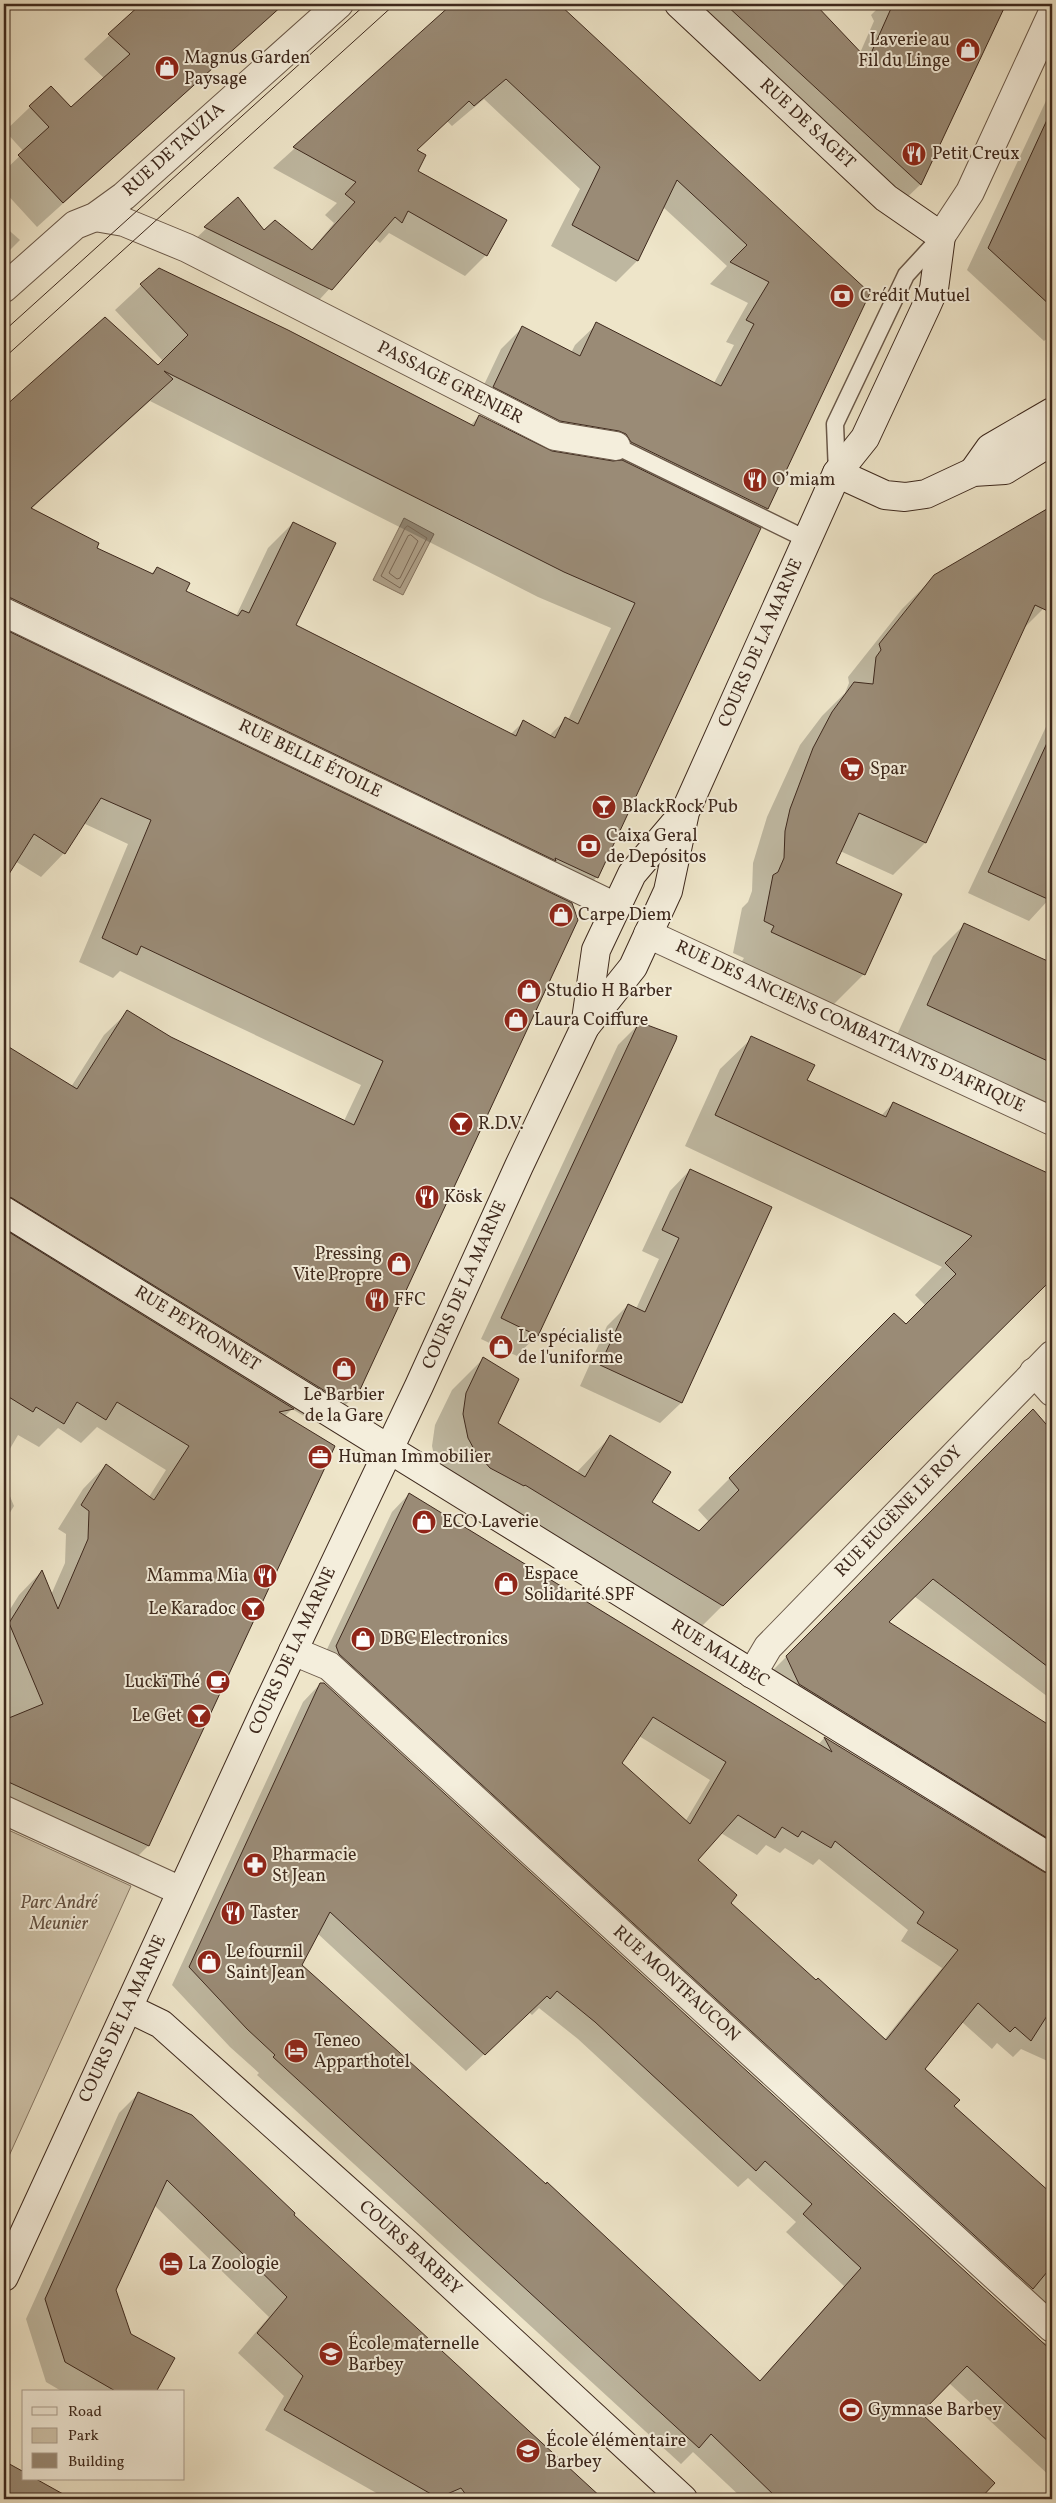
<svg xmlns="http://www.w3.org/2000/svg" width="1056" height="2503" font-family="Vollkorn,serif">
  <rect width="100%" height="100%" fill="#eee5c9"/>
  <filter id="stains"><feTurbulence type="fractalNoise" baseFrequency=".004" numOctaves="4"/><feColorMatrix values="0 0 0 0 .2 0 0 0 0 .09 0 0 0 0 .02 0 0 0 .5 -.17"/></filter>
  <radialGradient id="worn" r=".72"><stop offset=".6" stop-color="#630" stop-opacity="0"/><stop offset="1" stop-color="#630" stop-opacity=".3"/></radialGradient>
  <!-- green -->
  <path fill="#d0c5ac" stroke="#877764" d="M4 1828 131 1886 4 2167Z"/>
  <!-- water -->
  <path fill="#b2a58f" stroke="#847361" d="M404 518 434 534 403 595 373 580Z"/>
  <!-- shadow -->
  <g fill="#0003" fill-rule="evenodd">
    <path d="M143 4H147L160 18 176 4H284L37 227 4 191V171L24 152 5 131 51 87 71 109 105 79 84 59Z"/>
    <path d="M454 4H558L868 293 767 509 751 525 597 877 571 904 357 1394 333 1417 314 1422 292 1409 284 1417 333 1447 148 1846 125 1869 4 1814V1619L19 1595 41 1572 51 1595 65 1563 66 1534 58 1529 83 1489 106 1465 149 1497 166 1470 97 1427 81 1443 58 1428 39 1447 18 1435 4 1459V1045L71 1087 104 1035 128 1012 170 1038 344 1121 361 1085 120 971 113 978 79 962 128 844 83 823 64 853 41 877 15 861 4 879V643L32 656 39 649 4 632V408L105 318 158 366 163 361 115 310 159 269 470 426 479 416 552 453 609 462 605 455 473 408 501 349 522 328 571 353 575 345 597 324 714 383 734 345 726 342 748 303 710 284 727 266 663 207 637 261 616 282 551 246 580 189 484 99 452 126 447 121 415 151 416 172 486 255 465 276 389 233 380 243 375 239 310 310 185 249 238 198 263 232 311 251 334 223 325 215 337 203 273 168ZM150 401 538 597 611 628 568 720 566 719 549 736 523 722 510 735 295 626 293 523 268 548 236 616 185 592 157 568 150 575 95 548 31 509Z"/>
    <path d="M679 4H813L860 53 874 21 871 15 882 4H1004L920 185 898 206Z"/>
    <path d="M1052 88V335L1044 341 967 270Z"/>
    <path d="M4 226 20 240 4 256Z"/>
    <path d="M1052 507V612L1046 606 1022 630 925 843 893 875 840 851 834 864 864 974 832 1006 740 964 744 958 733 953 742 908 748 902 752 891 753 863 767 817 800 745 822 716 845 693 849 683 848 677 902 609 935 576Z"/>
    <path d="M1052 714V896L1029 921 968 893Z"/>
    <path d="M965 924 1052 965V1109L896 1037 933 956Z"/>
    <path d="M639 1024 537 1335 517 1356 481 1339 618 1045Z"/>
    <path d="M752 1038 806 1081 881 1116 893 1103 1052 1176V1277L691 1637 437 1469 432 1446 435 1425 452 1390 483 1359 497 1423 576 1473 610 1437 651 1503 699 1532 709 1522 698 1510 894 1314 906 1326 926 1306 915 1295 942 1267 685 1146 720 1069Z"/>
    <path d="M690 1170 770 1207 681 1403 660 1423 580 1386 607 1326 628 1305 636 1309 659 1259 642 1251 670 1191Z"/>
    <path d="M1033 1411 1052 1433V1700L914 1596 888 1622 1052 1729V1740L1049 1746 1052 1748V2063L1021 2049 1013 2057 997 2043 992 2049 962 2022 923 2069 952 2106 1052 2195V2478L949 2383 920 2413 994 2484 978 2499H743L693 2452 681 2464 257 2075 259 2073 230 2047 172 1985 303 1702 320 1684H324L1041 2341 1050 2345 1045 2334 320 1664 392 1512 409 1494 818 1745 824 1738 1043 1873 1050 1876 1049 1870 769 1674ZM639 1736 710 1780 685 1822 621 1763ZM721 1833 757 1855 766 1845 780 1853 785 1848 813 1865 819 1859 908 1930 901 1941 942 1968 884 2040 729 1904 697 1860ZM317 1933 466 2071 529 2012 532 2015 539 2008 578 2039 738 2187 748 2178 796 2222 786 2232 844 2286 759 2382 300 1965Z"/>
    <path d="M4 1482 14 1506 4 1522Z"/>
    <path d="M138 2094 292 2215 601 2499H387L265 2430 284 2396 238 2353 269 2317 154 2205 115 2290 129 2334 155 2392H63L46 2382 26 2319 119 2113Z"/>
    <path d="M4 2463 24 2474V2479L42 2484 35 2499H4Z"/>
  </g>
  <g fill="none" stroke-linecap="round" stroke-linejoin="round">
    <!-- shore -->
    <g stroke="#786756" stroke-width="1">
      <path d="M408 526 427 538 400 588 381 576 405 528Z"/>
      <path d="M411 535 418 541 400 578 397 579 389 573 408 536Z"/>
    </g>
  </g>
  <!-- building -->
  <g fill="#9a8b76" stroke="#3e291d" fill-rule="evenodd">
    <path d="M141 4H284L63 203 18 155 49 127 29 106 51 86 71 107 101 80 130 54 108 34Z"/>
    <path d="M452 4H559L870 293 768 509 631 442 626 434 619 431 560 421 493 387 522 326 580 356 596 322 721 386 754 324 746 320 769 282 730 262 747 245 677 180 638 261 572 225 600 167 506 79 474 106 469 101 417 150 426 155 418 171 507 220 487 256 408 211 402 223 395 217 332 290 204 227 238 197 264 230 275 220 312 250 355 202 345 194 356 182 293 147Z"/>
    <path d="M725 4H815L868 60 893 4H1006L921 185Z"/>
    <path d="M1052 109V307L988 248Z"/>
    <path d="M159 268 288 330 474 426 479 415 552 451 613 461 622 460 761 528 598 878 555 858 556 861 11 598 4 597V407L105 317 158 365 188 335 140 284ZM164 371 564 572 635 603 578 724 565 717 555 738 523 720 516 736 296 625 336 543 293 522 249 613 242 610 238 616 186 591 190 583 157 567 153 574 97 548 99 543 31 508 173 379Z"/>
    <path d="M1052 506V613L1035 605 926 843 859 813 836 863 902 894 865 975 771 932 774 926 764 921 773 875 778 872 784 858 785 831 790 809 813 748 832 712 854 682 873 684 876 657 881 650 879 644 934 575Z"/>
    <path d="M4 629 572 903 578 920 358 1394 338 1399 12 1198 4 1195V1044L77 1089 127 1010 171 1037 354 1125 383 1061 141 946 137 955 102 938 151 820 101 798 65 854 34 834 4 882Z"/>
    <path d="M1052 732V901L988 872Z"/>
    <path d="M964 923 1052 963V1063L927 1005Z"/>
    <path d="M639 1022 677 1036 676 1040 538 1336 501 1318Z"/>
    <path d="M751 1036 815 1065 807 1080 886 1117 893 1102 1052 1175V1279L723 1606 525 1485 524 1486 490 1468 475 1451 468 1438 463 1414 466 1393 483 1357 519 1379 498 1423 585 1477 610 1435 671 1472 652 1502 699 1531 739 1490 729 1478 894 1313 906 1324 956 1274 945 1263 972 1236 715 1115Z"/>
    <path d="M690 1169 772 1207 682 1403 600 1365 628 1304 645 1312 679 1238 662 1230Z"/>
    <path d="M4 1229 294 1409 279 1412 335 1446 149 1846 4 1780V1720L43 1704 9 1623 42 1570 58 1609 88 1539 89 1511 81 1505 106 1464 154 1500 189 1446 117 1402 106 1420 77 1402 64 1424 36 1407 33 1412 4 1394Z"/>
    <path d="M1033 1409 1052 1431V1670L933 1579 889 1622 1052 1727V1841L799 1684 786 1656Z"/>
    <path d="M409 1493 832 1752 824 1737 1044 1872 1052 1875V2008L1031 2041 1015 2027 1010 2032 978 2003 925 2069 960 2100 954 2106 1052 2194V2266L1033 2289 339 1654 336 1646ZM653 1717 726 1762 690 1824 622 1763ZM738 1815 775 1838 782 1827 798 1837 802 1831 831 1848 835 1841 924 1912 917 1923 958 1950 886 2040 818 1978 816 1980 731 1903 737 1895 698 1860Z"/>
    <path d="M320 1683H324L1052 2351V2445L967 2366 921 2413 995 2483 980 2499H778L711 2434 699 2448 273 2057 275 2055 247 2029 189 1967ZM330 1912 485 2055 547 1996 550 1999 557 1991 595 2022 756 2171 765 2161 812 2204 803 2214 861 2268 760 2381 547 2182 546 2184 302 1965Z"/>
    <path d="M138 2092 192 2115 295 2213 294 2215 603 2499H469L461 2488 438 2498 284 2410 303 2376 257 2333 287 2297 167 2180 116 2290 131 2334 175 2358 156 2392H117L65 2362 45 2299Z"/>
    <path d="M4 2461 24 2472V2479H36L72 2499H4Z"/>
  </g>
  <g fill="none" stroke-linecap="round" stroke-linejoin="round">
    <defs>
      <g id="lane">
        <path d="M616 446 808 540"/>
        <path d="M837 473 835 424 906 275 940 238"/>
      </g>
      <g id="street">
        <path d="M95 217 124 222 187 248 555 436 616 446"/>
        <path d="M941 236 970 192 1052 14"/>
        <path d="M4 288 75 225 95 217 124 196 339 4"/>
        <path d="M4 612 616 907"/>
        <path d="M648 934 1052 1121"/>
        <path d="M1034 1372 1052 1392"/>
        <path d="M293 1651 329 1666 1052 2328"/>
        <path d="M752 1674 768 1647 1052 1355"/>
        <path d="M4 1810 181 1891"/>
      </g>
      <g id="secondary">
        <path d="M973 472 990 448 1052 412"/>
        <path d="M837 473 885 495 905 497 926 494 973 472 1005 470 1052 441"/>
        <path d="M585 1027 596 950 632 874 682 815"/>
        <path d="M4 1211 1052 1859"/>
        <path d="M128 2008 161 2024 407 2244 683 2499"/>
        <path d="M4 2277 267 1706 419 1386 519 1166 585 1027 633 967 668 891 685 812 837 473 865 438 926 307 934 289 941 236 886 198 679 4"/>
      </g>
    </defs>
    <!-- lane casing -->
    <use href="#lane" stroke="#6a5848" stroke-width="19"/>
    <!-- street casing -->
    <use href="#street" stroke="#6a5848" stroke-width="30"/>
    <!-- secondary casing -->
    <use href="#secondary" stroke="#3e291d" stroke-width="30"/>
    <!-- lane -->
    <use href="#lane" stroke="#f4eedc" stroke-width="16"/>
    <!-- street -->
    <use href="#street" stroke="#f4eedc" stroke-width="28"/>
    <!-- secondary -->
    <use href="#secondary" stroke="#f4eedc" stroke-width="28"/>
    <!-- tram -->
    <g stroke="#3e291d" stroke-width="1">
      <path d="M4 331 366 4"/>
      <path d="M4 358 395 4"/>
    </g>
  </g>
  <!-- icons -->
  <defs>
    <symbol id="shop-disc" viewBox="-11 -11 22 22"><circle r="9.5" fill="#8f2418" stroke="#f4eedc"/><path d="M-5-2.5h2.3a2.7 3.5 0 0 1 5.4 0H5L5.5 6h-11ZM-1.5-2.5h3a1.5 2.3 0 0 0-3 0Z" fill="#fff"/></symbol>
    <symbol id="restaurant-disc" viewBox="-11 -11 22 22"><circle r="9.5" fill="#8f2418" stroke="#f4eedc"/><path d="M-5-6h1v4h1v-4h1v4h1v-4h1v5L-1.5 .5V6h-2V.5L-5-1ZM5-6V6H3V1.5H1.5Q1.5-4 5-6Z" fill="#fff"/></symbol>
    <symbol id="bank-disc" viewBox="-11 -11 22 22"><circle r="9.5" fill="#8f2418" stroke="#f4eedc"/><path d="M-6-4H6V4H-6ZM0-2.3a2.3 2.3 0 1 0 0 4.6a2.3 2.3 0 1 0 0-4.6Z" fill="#fff"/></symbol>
    <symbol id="supermarket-disc" viewBox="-11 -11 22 22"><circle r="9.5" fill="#8f2418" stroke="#f4eedc"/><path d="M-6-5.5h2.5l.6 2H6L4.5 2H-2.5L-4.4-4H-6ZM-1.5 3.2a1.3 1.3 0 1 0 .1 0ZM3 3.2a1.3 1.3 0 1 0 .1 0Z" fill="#fff"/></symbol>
    <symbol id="bar-disc" viewBox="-11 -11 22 22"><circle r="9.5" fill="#8f2418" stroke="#f4eedc"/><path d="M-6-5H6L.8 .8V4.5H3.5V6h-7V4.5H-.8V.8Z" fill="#fff"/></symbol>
    <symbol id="office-disc" viewBox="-11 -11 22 22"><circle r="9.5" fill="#8f2418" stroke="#f4eedc"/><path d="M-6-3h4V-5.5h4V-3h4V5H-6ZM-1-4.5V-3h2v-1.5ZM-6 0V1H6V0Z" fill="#fff"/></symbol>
    <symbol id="cafe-disc" viewBox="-11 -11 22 22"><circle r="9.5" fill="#8f2418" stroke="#f4eedc"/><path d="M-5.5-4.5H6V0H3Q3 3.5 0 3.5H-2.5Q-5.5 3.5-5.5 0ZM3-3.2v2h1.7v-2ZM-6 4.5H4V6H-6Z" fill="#fff"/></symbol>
    <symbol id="pharmacy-disc" viewBox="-11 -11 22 22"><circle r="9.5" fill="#8f2418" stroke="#f4eedc"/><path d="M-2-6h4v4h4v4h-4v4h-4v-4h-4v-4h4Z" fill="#fff"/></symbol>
    <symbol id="hotel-disc" viewBox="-11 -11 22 22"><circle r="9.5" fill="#8f2418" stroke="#f4eedc"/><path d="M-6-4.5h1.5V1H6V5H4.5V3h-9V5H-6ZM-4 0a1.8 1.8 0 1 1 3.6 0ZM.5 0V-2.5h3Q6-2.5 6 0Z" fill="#fff"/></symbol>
    <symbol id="school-disc" viewBox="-11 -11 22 22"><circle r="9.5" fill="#8f2418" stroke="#f4eedc"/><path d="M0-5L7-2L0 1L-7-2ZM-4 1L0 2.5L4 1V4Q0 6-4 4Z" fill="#fff"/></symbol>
    <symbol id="stadium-disc" viewBox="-11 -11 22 22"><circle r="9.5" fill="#8f2418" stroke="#f4eedc"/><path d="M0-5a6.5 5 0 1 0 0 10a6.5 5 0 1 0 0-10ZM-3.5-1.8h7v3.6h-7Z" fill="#fff"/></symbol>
  </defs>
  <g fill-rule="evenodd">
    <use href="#shop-disc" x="954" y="36" width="28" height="28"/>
    <use href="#shop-disc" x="153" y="54" width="28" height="28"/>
    <use href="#restaurant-disc" x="900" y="140" width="28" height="28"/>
    <use href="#bank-disc" x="828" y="282" width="28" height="28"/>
    <use href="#restaurant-disc" x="741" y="466" width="28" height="28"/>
    <use href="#supermarket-disc" x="838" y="755" width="28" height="28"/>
    <use href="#bar-disc" x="590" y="793" width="28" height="28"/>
    <use href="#bank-disc" x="575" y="832" width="28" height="28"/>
    <use href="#shop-disc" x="547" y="901" width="28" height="28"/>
    <use href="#shop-disc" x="515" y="977" width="28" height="28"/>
    <use href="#shop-disc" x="502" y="1006" width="28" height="28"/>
    <use href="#bar-disc" x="447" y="1110" width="28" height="28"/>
    <use href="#restaurant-disc" x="413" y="1183" width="28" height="28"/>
    <use href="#shop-disc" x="385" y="1250" width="28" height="28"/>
    <use href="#restaurant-disc" x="363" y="1286" width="28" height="28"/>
    <use href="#shop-disc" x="487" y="1333" width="28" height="28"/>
    <use href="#shop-disc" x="330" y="1355" width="28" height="28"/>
    <use href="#office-disc" x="306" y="1443" width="28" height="28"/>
    <use href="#shop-disc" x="410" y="1508" width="28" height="28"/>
    <use href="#restaurant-disc" x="251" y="1562" width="28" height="28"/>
    <use href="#shop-disc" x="492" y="1570" width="28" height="28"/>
    <use href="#bar-disc" x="239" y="1595" width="28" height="28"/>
    <use href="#shop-disc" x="349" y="1625" width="28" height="28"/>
    <use href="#cafe-disc" x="204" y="1668" width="28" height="28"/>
    <use href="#bar-disc" x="185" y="1702" width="28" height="28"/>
    <use href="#pharmacy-disc" x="241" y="1851" width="28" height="28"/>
    <use href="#restaurant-disc" x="219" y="1899" width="28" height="28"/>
    <use href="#shop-disc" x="195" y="1948" width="28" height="28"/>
    <use href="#hotel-disc" x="282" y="2037" width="28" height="28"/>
    <use href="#hotel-disc" x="157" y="2250" width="28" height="28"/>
    <use href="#school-disc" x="317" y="2340" width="28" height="28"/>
    <use href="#stadium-disc" x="837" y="2396" width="28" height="28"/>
    <use href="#school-disc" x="514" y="2437" width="28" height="28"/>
  </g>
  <g text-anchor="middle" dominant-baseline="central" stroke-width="4" stroke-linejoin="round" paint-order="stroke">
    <!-- poi labels -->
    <g font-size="18" fill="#3e291d" stroke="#f4eedc" text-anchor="start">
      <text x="950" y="40" text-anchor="end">Laverie au<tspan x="950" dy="21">Fil du Linge</tspan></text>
      <text x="184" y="58">Magnus Garden<tspan x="184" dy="21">Paysage</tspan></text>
      <text x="932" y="154">Petit Creux</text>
      <text x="860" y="296">Crédit Mutuel</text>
      <text x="772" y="480">O’miam</text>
      <text x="870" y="769">Spar</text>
      <text x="622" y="807">BlackRock Pub</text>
      <text x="606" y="836">Caixa Geral<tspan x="606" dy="21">de Depósitos</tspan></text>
      <text x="578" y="915">Carpe Diem</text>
      <text x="546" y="991">Studio H Barber</text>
      <text x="534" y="1020">Laura Coiffure</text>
      <text x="478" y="1124">R.D.V.</text>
      <text x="444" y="1197">Kösk</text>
      <text x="382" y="1254" text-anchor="end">Pressing<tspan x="382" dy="21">Vite Propre</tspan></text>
      <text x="394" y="1300">FFC</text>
      <text x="518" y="1337">Le spécialiste<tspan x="518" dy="21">de l'uniforme</tspan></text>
      <text x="344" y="1395" text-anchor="middle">Le Barbier<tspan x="344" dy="21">de la Gare</tspan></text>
      <text x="338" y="1457">Human Immobilier</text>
      <text x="442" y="1522">ECO Laverie</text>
      <text x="524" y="1574">Espace<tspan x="524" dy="21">Solidarité SPF</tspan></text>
      <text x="248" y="1576" text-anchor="end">Mamma Mia</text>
      <text x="236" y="1609" text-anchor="end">Le Karadoc</text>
      <text x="380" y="1639">DBC Electronics</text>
      <text x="200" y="1682" text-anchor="end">Luckï Thé</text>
      <text x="182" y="1716" text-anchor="end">Le Get</text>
      <text x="272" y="1855">Pharmacie<tspan x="272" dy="21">St Jean</tspan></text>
      <text x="250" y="1913">Taster</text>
      <text x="226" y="1952">Le fournil<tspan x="226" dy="21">Saint Jean</tspan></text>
      <text x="314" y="2041">Teneo<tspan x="314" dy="21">Apparthotel</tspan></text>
      <text x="188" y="2264">La Zoologie</text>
      <text x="348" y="2344">École maternelle<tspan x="348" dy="21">Barbey</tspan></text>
      <text x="868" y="2410">Gymnase Barbey</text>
      <text x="546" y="2441">École élémentaire<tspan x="546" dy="21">Barbey</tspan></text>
    </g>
    <!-- street labels -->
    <g font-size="18" fill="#3e291d" stroke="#f4eedc">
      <text transform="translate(807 124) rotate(43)">RUE DE SAGET</text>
      <text transform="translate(174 150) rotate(-42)">RUE DE TAUZIA</text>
      <text transform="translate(450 383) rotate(27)">PASSAGE GRENIER</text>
      <text transform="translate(761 643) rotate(-66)">COURS DE LA MARNE</text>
      <text transform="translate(310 759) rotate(26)">RUE BELLE ÉTOILE</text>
      <text transform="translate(850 1027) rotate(25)">RUE DES ANCIENS COMBATTANTS D'AFRIQUE</text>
      <text transform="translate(465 1285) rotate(-66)">COURS DE LA MARNE</text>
      <text transform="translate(197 1329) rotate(32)">RUE PEYRONNET</text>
      <text transform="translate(899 1512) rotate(-46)">RUE EUGÈNE LE ROY</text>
      <text transform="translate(293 1651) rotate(-65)">COURS DE LA MARNE</text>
      <text transform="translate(720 1654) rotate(32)">RUE MALBEC</text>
      <text transform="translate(676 1984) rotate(42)">RUE MONTFAUCON</text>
      <text transform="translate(123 2019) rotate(-65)">COURS DE LA MARNE</text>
      <text transform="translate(410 2248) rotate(42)">COURS BARBEY</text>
    </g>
    <!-- park labels -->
    <g font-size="18" font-style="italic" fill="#625041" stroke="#f4eedc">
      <text x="59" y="1903">Parc André<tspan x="59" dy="21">Meunier</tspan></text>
    </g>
  </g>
  <!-- margin -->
  <rect width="1056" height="2503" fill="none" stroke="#eee5c9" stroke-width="20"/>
  <rect x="5" y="5" width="1046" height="2493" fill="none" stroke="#3e291d" stroke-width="2.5"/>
  <rect x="10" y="10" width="1036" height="2483" fill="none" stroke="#3e291d"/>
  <!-- legend -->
  <rect x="22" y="2390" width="162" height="90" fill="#f4eedc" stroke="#ab9f90"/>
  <rect x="32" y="2407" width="25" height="8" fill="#f4eedc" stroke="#ab9f90"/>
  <text x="68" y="2416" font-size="15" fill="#3e291d">Road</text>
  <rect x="32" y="2428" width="25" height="15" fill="#d0c5ac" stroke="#ab9f90"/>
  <text x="68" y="2440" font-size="15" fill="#3e291d">Park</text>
  <rect x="32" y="2453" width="25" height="15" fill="#9a8b76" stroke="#ab9f90"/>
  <text x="68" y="2466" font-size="15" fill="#3e291d">Building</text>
  <rect width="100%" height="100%" filter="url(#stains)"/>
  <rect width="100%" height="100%" fill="url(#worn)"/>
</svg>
